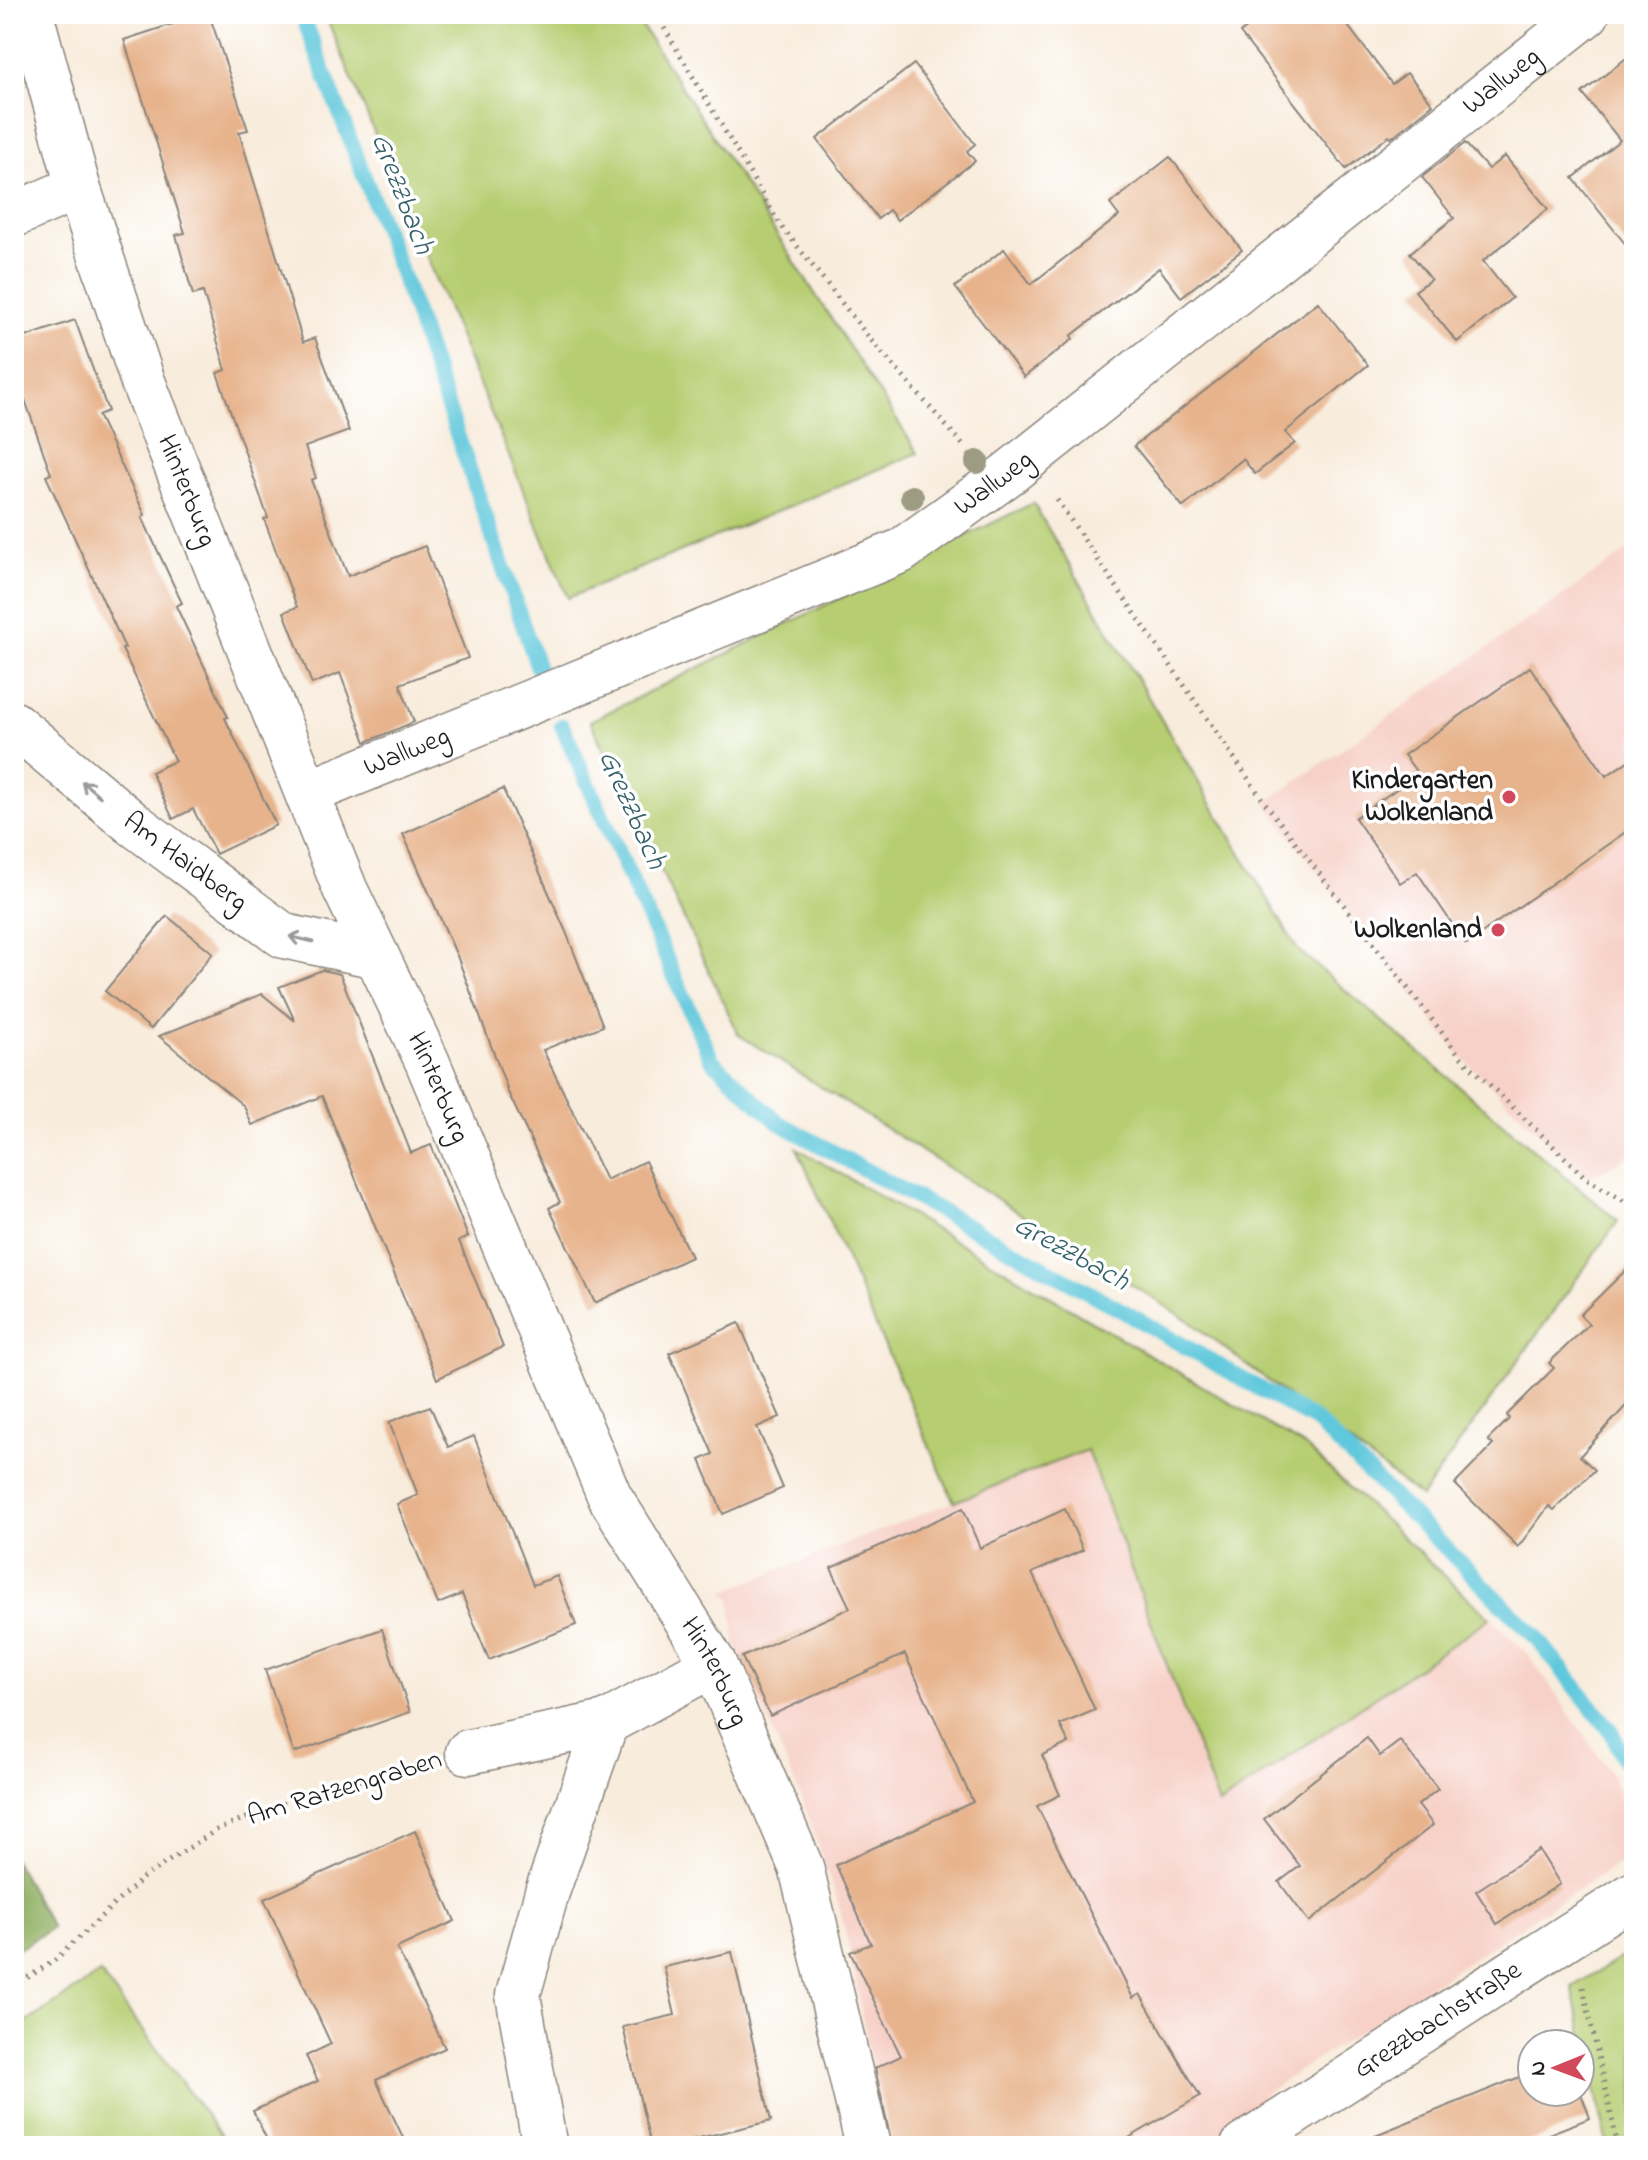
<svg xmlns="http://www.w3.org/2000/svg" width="1648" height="2160" font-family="'Indie Flower',sans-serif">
  <rect width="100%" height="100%" fill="#fff"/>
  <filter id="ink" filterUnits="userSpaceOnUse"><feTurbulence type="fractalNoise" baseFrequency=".0125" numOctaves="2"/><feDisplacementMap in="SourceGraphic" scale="16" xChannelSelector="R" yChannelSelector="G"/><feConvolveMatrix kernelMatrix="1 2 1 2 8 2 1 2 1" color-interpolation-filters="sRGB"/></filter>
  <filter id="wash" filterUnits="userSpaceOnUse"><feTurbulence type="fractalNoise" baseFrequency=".006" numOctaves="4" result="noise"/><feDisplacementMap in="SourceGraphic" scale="32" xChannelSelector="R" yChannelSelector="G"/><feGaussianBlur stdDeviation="1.8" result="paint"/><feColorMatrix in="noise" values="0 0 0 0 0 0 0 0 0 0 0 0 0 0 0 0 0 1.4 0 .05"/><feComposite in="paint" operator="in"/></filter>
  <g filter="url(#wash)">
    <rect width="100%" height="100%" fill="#f8ecdc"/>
    <!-- built -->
    <g fill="#f7d1c8">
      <path d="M1634 546V1153L1587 1179 1460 1056 1265 803Z"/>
      <path d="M1087 1449 1218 1804 1490 1618 1528 1654 1612 1775 1634 1843V1853L1262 2095 1273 2146H892L873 2074 850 1952 840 1909 803 1802 735 1644 731 1598 723 1592Z"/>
    </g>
    <!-- green -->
    <g fill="#b6cd71" stroke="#697446" stroke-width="2">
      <path d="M325 14H634L918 453 568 598Z"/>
      <path d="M1033 503 1298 950 1618 1221 1421 1497 1189 1321 739 1035 590 721Z"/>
      <path d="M797 1148 1306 1447 1490 1618 1219 1805 1087 1450 954 1502Z"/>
      <path d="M1634 1950V2146H1608L1572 1987Z"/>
      <path d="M100 1973 229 2146H14V2031Z"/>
    </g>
    <!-- forest -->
    <path fill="#90b063" stroke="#566640" stroke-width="2" d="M14 1860 52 1928 14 1952Z"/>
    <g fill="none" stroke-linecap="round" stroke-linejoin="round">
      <!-- stream -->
      <g stroke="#60c8dc" stroke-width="16">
        <path d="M302 14 403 278 538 668"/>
        <path d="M562 726 712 1060 778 1122 1123 1311 1316 1421 1535 1636 1611 1731 1634 1779"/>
      </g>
    </g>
    <g id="blocks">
      <!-- building -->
      <g fill="#e7b38c">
        <path d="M203 14H209L248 130 239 132 303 342 315 338 349 431 305 447 316 478 311 480 348 576 425 546 468 658 400 684 414 722 366 742 340 673 312 684 284 612 297 607 264 519 268 518 217 373 226 370 203 292 193 295 176 235 185 233 124 40Z"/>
        <path d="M1265 14H1339L1392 84 1407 73 1433 104 1391 138 1389 136 1346 169 1240 33Z"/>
        <path d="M1634 52V255L1573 178 1620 140 1582 93Z"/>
        <path d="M914 64 975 144 967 151 975 161 897 220 889 210 878 219 817 139Z"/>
        <path d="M1465 143 1488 169 1505 156 1548 209 1483 261 1512 298 1457 342 1415 291 1431 279 1410 253 1454 218 1422 177Z"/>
        <path d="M1170 157 1242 250 1181 297 1159 268 1071 336 1073 339 1024 377 955 287 1004 249 1031 284 1119 216 1110 204Z"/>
        <path d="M1318 302 1368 365 1285 432 1295 443 1255 474 1243 459 1183 507 1134 446Z"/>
        <path d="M75 320 108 411 98 415 145 515 142 517 182 603 176 606 228 717 225 718 276 825 216 854 193 809 173 819 151 772 175 761 122 649 125 648 46 476 51 474 24 397 14 401V341Z"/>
        <path d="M1530 667 1606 776 1634 757V826L1466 944 1417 872 1400 883 1355 818 1418 774 1404 755Z"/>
        <path d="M503 789 566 932 603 1026 543 1050 606 1180 645 1161 691 1257 595 1303 549 1208 560 1202 506 1088H507L457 956 403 834Z"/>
        <path d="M167 916 213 953 151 1029 105 991Z"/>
        <path d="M322 970 340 974 411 1153 431 1145 468 1237 459 1241 503 1347 437 1379 322 1096 252 1125 244 1106 159 1036 262 994 295 1021 279 987Z"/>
        <path d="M1634 1262V1397L1580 1456 1595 1470 1554 1510 1549 1506 1518 1547 1455 1484 1493 1445 1488 1440 1509 1419 1507 1415 1554 1368 1549 1363 1589 1324 1580 1315Z"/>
        <path d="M739 1323 780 1417 757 1427 783 1488 723 1514 700 1460 713 1454 669 1353Z"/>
        <path d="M430 1406 448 1447 474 1436 533 1585 557 1576 576 1625 489 1660 462 1594 438 1604 397 1504 418 1495 389 1422Z"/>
        <path d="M963 1508 980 1548 1065 1509 1083 1550 1032 1573 1095 1710 1060 1725 1069 1743 1042 1755 1060 1795 1037 1806 1133 1998 1140 1994 1200 2096 1115 2146H892L875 2068 901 2056 850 1952 871 1944 836 1865 973 1802 905 1654 770 1716 742 1657 850 1608 831 1568Z"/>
        <path d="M382 1629 410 1712 294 1753 265 1670Z"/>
        <path d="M1367 1738 1380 1756 1400 1741 1438 1789 1418 1805 1433 1825 1309 1922 1279 1882 1300 1866 1264 1819Z"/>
        <path d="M415 1831 455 1921 397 1948 445 2048 376 2080 407 2146H270L253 2111 318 2081 306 2056 331 2044 264 1899Z"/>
        <path d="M1539 1850 1560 1884 1497 1924 1476 1891Z"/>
        <path d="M732 1952 771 2121 665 2146H651L623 2027 675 2015 664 1967Z"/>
        <path d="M1532 2072V2092L1580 2091 1590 2118 1518 2146H1354L1353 2144Z"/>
      </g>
    </g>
  </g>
  <g filter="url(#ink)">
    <use href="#blocks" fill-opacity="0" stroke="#8a847c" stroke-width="2"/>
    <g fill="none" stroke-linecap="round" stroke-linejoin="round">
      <defs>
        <g id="minor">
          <path id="s1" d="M31 14 78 187 143 382 345 889 427 1061 610 1497 714 1664 801 1867 868 2146"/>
          <path d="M14 215 78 187"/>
          <path id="s2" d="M14 724 131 822 284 936 377 956"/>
          <path id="s3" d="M307 793 901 551 1008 474 1587 14"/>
          <path d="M468 1752 606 1723 714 1664"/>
          <path d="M544 2142 518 1995 547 1892 606 1723"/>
          <path id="s4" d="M1243 2146 1634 1894"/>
        </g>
      </defs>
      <!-- minor casing -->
      <use href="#minor" stroke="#8a847c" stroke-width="47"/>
      <!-- path -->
      <g stroke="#8a847c" stroke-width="5" stroke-dasharray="2 6" stroke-linecap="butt">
        <path d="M656 14 779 223 871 340 963 445"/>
        <path d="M1057 500 1265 803 1460 1056 1587 1179 1634 1207"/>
        <path d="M14 1986 54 1961 141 1879 218 1829 308 1794 424 1764"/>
        <path d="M1583 1987 1618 2146"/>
      </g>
      <!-- minor -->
      <use href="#minor" stroke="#fff" stroke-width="44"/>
    </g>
    <!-- trees -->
    <g fill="#9d9c83">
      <circle cx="977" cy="462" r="12"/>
      <circle cx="912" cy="497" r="12"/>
    </g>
    <!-- one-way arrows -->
    <defs><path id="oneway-shaft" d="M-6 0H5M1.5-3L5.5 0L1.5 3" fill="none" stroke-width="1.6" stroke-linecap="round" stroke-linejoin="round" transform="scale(2)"/></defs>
    <g stroke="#999">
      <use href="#oneway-shaft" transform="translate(91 789) rotate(-140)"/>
      <use href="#oneway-shaft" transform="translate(301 939) rotate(-167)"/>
    </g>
  </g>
  <!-- markers -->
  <g fill="#d1495b" stroke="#fff" stroke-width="3">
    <circle cx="1509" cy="797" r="8"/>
    <circle cx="1498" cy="930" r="8"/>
  </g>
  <g text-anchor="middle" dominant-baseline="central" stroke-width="7" stroke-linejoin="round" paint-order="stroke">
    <!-- street labels -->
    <g font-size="28" fill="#1c1c1c" stroke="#fff">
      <text stroke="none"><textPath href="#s3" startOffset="1404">Wallweg</textPath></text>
      <text stroke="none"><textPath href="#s3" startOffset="756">Wallweg</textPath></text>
      <text stroke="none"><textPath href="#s1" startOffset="502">Hinterburg</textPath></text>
      <text stroke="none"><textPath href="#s3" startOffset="108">Wallweg</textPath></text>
      <text stroke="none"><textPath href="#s2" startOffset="220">Am Haidberg</textPath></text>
      <text stroke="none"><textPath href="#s1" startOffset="1150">Hinterburg</textPath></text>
      <text stroke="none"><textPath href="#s1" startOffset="1798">Hinterburg</textPath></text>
      <text transform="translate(345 1789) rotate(-17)">Am Ratzengraben</text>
      <text stroke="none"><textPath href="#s4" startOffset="232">Grezzbachstraße</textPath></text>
    </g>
    <!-- poi labels -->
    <g font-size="28" font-weight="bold" fill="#1c1c1c" stroke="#fff" text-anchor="end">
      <text x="1493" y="781">Kindergarten<tspan x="1493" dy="32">Wolkenland</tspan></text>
      <text x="1482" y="930">Wolkenland</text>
    </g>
    <!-- water labels -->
    <g font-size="30" font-style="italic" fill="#376169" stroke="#fff">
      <text transform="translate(401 194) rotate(69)">Grezzbach</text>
      <text transform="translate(631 810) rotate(66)">Grezzbach</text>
      <text transform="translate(1071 1254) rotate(29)">Grezzbach</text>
    </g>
  </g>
  <!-- margin -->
  <rect width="1648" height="2160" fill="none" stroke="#fff" stroke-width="48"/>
  <!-- north arrow -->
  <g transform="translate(1556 2068) rotate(269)"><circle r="38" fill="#ffffff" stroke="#a4a4a4" stroke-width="2"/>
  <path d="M0-6L14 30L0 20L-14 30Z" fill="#d1495b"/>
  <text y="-12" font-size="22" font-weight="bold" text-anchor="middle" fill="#1c1c1c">N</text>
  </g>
</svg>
